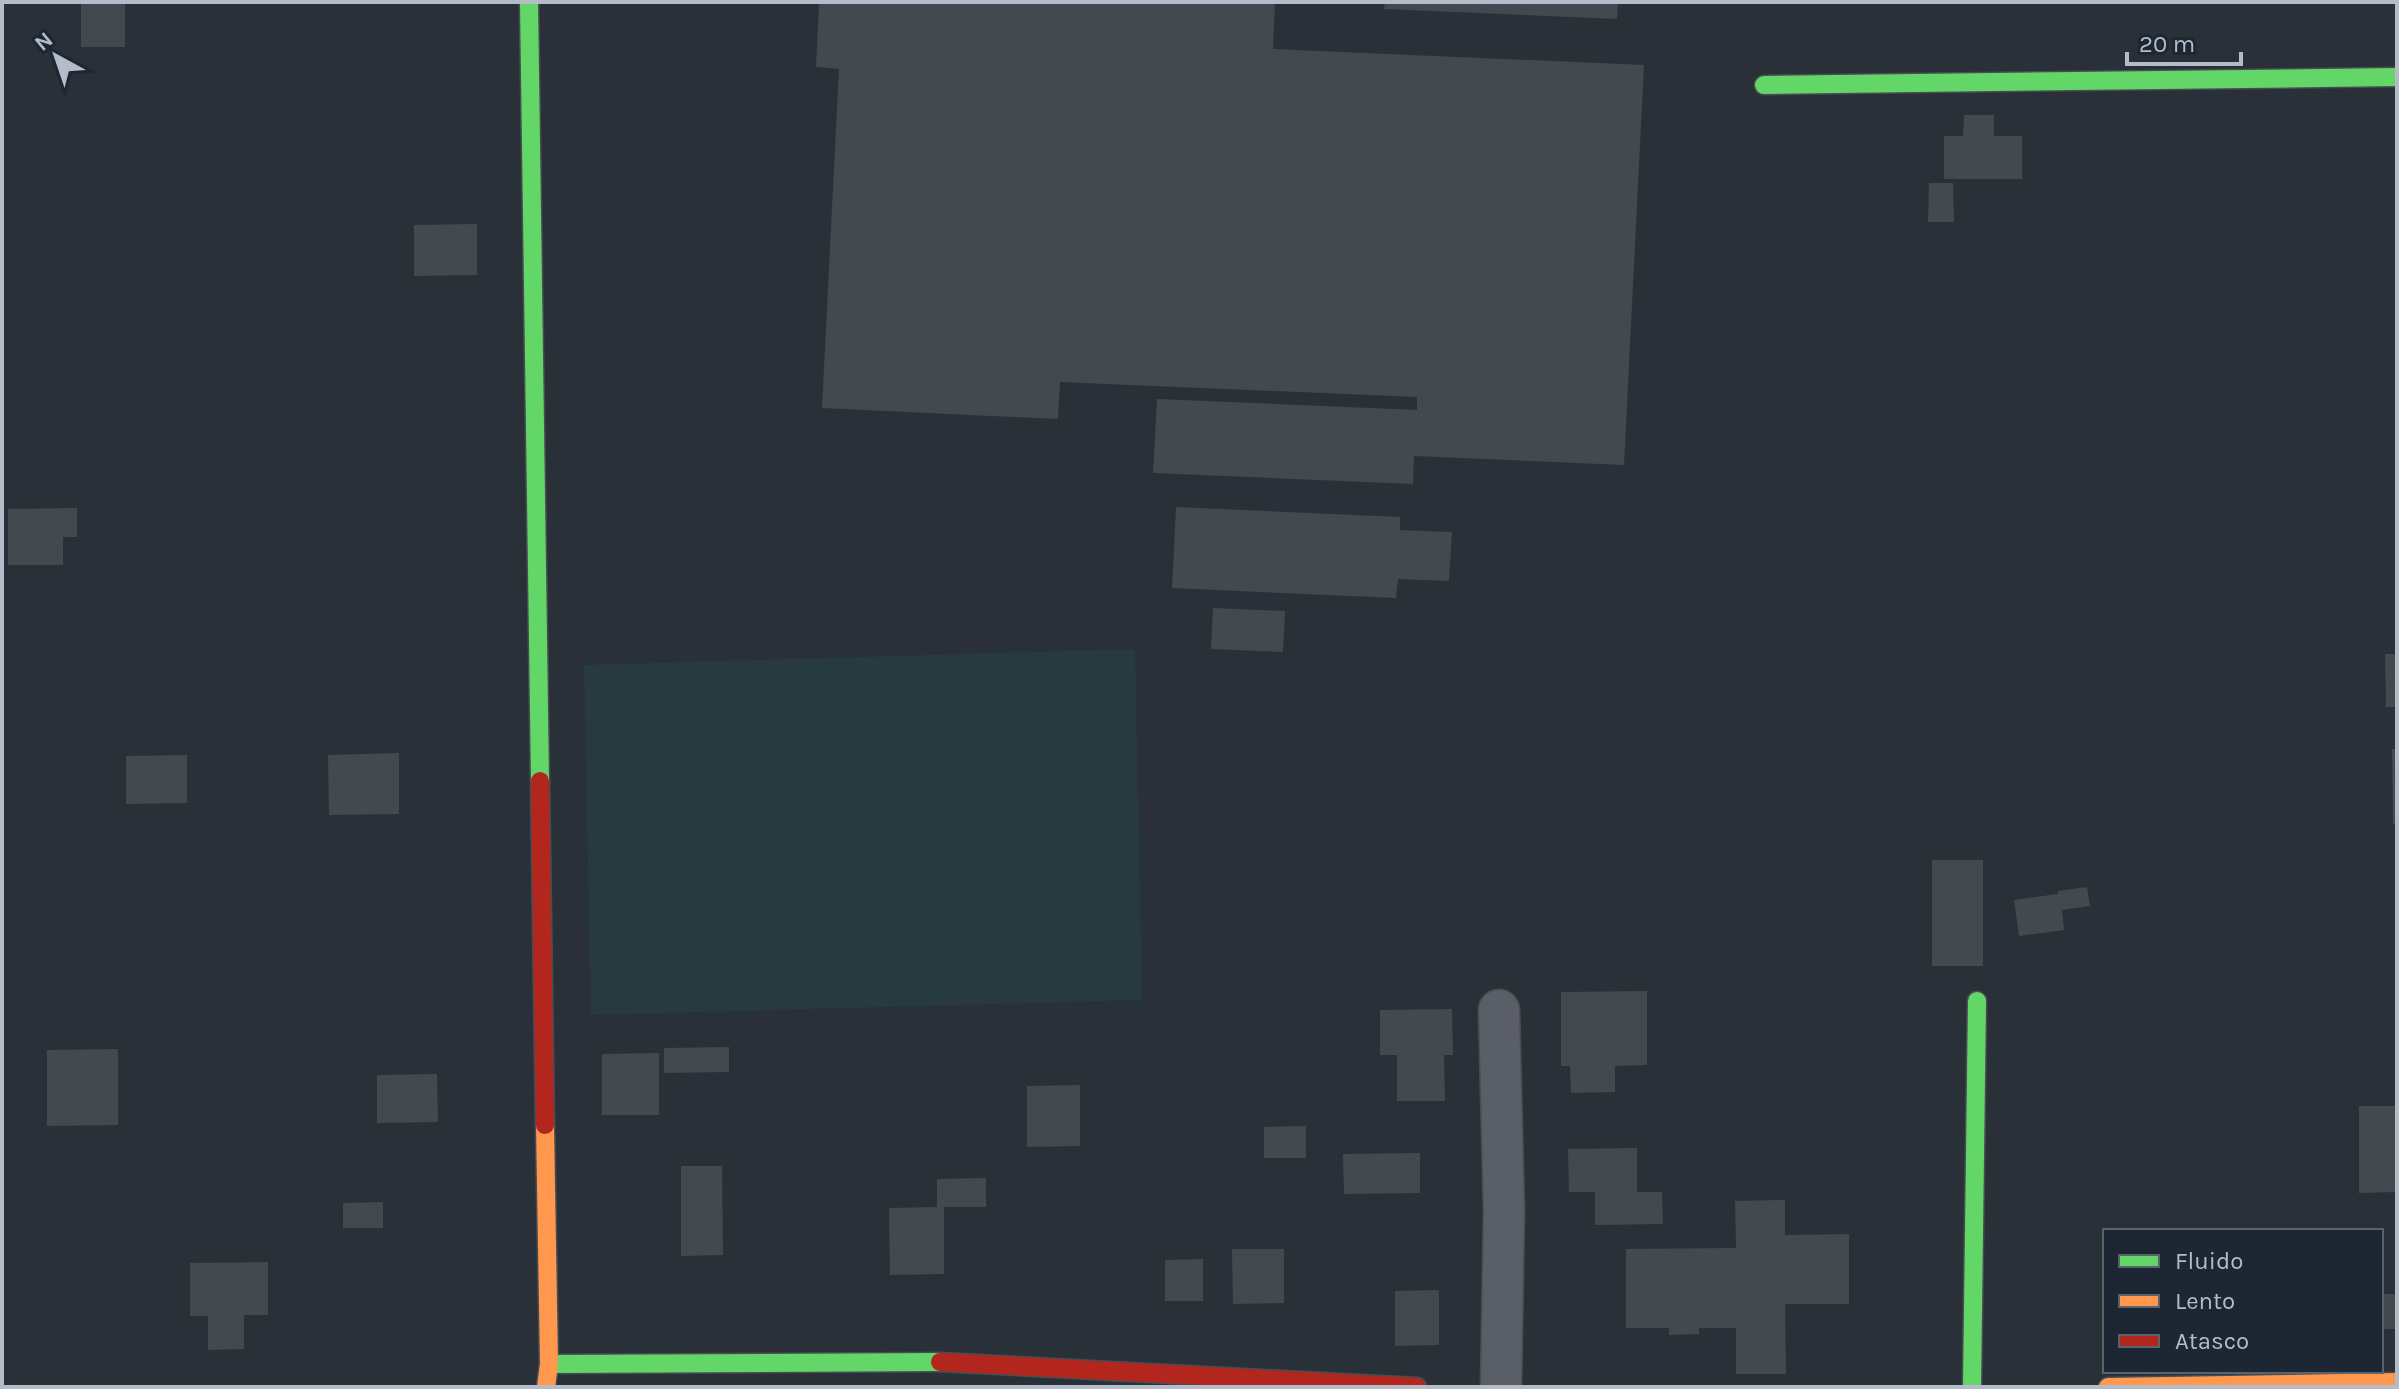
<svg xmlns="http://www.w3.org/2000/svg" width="2399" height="1389" font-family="Karla,sans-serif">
  <rect width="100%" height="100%" fill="#2a3038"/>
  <!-- green -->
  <path fill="#273a3e" d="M1135 649 1142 1000 591 1015 584 665Z"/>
  <!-- building -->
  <g fill="#444950">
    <rect x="81" y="2" width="44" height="45"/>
    <path d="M819 2H1275L1273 49 1644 65 1624 465 1414 456 1413 484 1153 473 1157 399 1417 410V397L1060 382 1058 419 822 408 839 69 816 67Z"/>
    <path d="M1385 2H1618L1617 19 1384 9Z"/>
    <path d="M1964 115H1994V136H2022V179H1944V136H1963Z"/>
    <path d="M1929 183H1953L1954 222H1928Z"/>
    <path d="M477 224V275L414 276V225Z"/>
    <path d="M1176 507 1400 517V530L1452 532 1449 581 1398 579 1396 598 1172 588Z"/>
    <path d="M77 508V537H63V565H8V509Z"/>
    <path d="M1213 608 1285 611 1283 652 1211 649Z"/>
    <path d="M2385 654H2397V707H2386Z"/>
    <path d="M2392 749H2397V823L2393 824Z"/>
    <path d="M399 753V814L329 815 328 755Z"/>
    <path d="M187 755V803L126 804V756Z"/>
    <rect x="1932" y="860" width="51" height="106"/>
    <path d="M2087 887 2090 906 2062 910 2064 930 2019 936 2014 900 2058 894V891Z"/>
    <path d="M1647 991V1065L1615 1066V1092L1571 1093 1570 1066H1561V992Z"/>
    <path d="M1452 1009 1453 1055H1444L1445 1101H1397V1055H1380V1010Z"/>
    <path d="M729 1047V1072L664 1073V1048Z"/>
    <path d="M118 1049V1125L47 1126V1050Z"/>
    <path d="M659 1053V1115H602V1054Z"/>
    <path d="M437 1074 438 1122 377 1123V1075Z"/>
    <path d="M1080 1085V1146L1027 1147V1086Z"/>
    <path d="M2359 1106H2397V1192L2359 1193Z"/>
    <path d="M1306 1126V1158H1264V1127Z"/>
    <path d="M1637 1148V1192H1662L1663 1224 1595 1225V1192H1569L1568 1149Z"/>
    <path d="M1420 1153V1193L1344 1194 1343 1154Z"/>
    <path d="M681 1166H722L723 1255 681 1256Z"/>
    <path d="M986 1178V1207H944V1274L890 1275 889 1208 937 1207V1179Z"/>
    <path d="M1785 1200V1235L1849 1234V1304H1785L1786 1374H1736V1328H1699V1334L1669 1335V1328H1626V1249L1736 1248 1735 1201Z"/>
    <path d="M383 1202V1228H343V1203Z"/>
    <path d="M1232 1249H1284V1303L1233 1304Z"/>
    <path d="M1203 1259V1301H1165V1260Z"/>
    <path d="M268 1262V1315H244V1349L208 1350V1316H190V1263Z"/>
    <path d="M1439 1290V1345L1395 1346V1291Z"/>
    <rect x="2381" y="1294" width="16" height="35"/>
  </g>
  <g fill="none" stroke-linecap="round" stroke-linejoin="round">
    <defs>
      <path id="street" d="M1499 1010 1504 1211 1501 1387"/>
      <g id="fast">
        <path d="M529 2 540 781"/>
        <path d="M1764 85 2397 77"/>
        <path d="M549 1364 940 1362"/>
        <path d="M1972 1387 1977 1001"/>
      </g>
      <g id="slow">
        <path d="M545 1125 549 1364 546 1387"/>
        <path d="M2108 1387 2397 1382"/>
      </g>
      <g id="jam">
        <path d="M540 781 545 1125"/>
        <path d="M940 1362 1417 1387"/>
      </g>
    </defs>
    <!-- street casing -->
    <use href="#street" stroke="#484c53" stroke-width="43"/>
    <!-- fast casing -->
    <use href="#fast" stroke="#484c53" stroke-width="21"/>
    <!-- slow casing -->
    <use href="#slow" stroke="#484c53" stroke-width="21"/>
    <!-- jam casing -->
    <use href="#jam" stroke="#484c53" stroke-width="21"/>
    <!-- street -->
    <use href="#street" stroke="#5a5e66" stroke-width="40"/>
    <!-- fast -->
    <use href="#fast" stroke="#63d668" stroke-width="18"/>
    <!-- slow -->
    <use href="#slow" stroke="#ff974d" stroke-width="18"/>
    <!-- jam -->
    <use href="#jam" stroke="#b3261e" stroke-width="18"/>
  </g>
  <!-- border -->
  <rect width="2399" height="1389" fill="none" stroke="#b4bcc9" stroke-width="8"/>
  <!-- legend -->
  <rect x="2103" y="1229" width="280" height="144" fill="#1d2633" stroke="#59626f" stroke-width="2"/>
  <rect x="2119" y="1255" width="40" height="12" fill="#63d668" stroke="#59626f" stroke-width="2"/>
  <text x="2175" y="1269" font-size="24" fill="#b4bcc9">Fluido</text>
  <rect x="2119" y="1295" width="40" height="12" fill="#ff974d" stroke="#59626f" stroke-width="2"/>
  <text x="2175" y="1309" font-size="24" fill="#b4bcc9">Lento</text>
  <rect x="2119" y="1335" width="40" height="12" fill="#b3261e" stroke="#59626f" stroke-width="2"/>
  <text x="2175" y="1349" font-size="24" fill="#b4bcc9">Atasco</text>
  <!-- north arrow -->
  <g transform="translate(56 56) rotate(320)" stroke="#1d2633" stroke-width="6" paint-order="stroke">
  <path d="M0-6L14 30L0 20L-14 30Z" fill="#b4bcc9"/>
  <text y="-12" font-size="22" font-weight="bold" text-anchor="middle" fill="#b4bcc9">N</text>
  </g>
  <!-- scale -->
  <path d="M2127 52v12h114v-12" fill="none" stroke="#b4bcc9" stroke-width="4"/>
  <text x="2139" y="52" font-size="24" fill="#b4bcc9" stroke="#1d2633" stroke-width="6" paint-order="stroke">20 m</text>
</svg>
